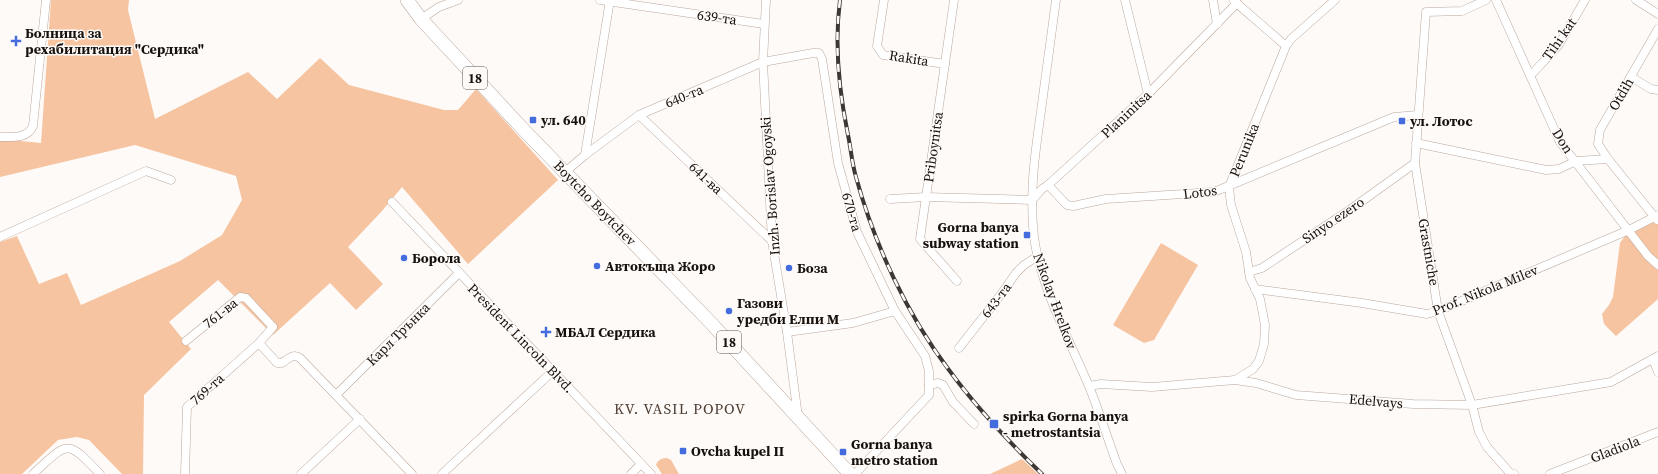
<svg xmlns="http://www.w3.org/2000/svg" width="1658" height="474" font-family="'Source Serif 4',serif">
  <rect width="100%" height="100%" fill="#fefaf8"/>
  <!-- green -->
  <g fill="#f6c4a0">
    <path d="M51 0H129L128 10 155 119 248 72 277 99 320 58 349 85 444 110H458L476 89 558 180 468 264 402 187 382 211 348 247 383 284 356 310 330 283 273 335 218 280 169 322 191 349 144 395 143 474H122L89 440 77 437 58 440 22 474H0V242L17 236 39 284 67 273 81 305 180 261 222 235 242 200 236 176 135 145 0 177V139L41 143Z"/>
    <path d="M1654 217 1658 221V299L1616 336 1604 324 1602 314 1609 305 1613 297 1620 243 1629 230Z"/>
    <path d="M1161 243 1198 265 1154 340 1144 343 1113 325Z"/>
    <path d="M667 458 671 460 679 474H662L656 465C658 460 661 458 667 458Z"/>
    <path d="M1022 459 1038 474H990Z"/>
  </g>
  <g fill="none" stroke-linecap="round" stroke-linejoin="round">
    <defs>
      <g id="minor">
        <path d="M600 0 764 24"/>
        <path d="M766 0 763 62 772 241 787 332 798 417"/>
        <path d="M884 0 877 46 883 55 945 64"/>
        <path d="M954 0 920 239 957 281"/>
        <path d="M1056 0C1051 37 1046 74 1041 111 1035 153 1029 194 1034 237 1041 288 1068 337 1088 384 1099 410 1107 437 1117 464L1122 474"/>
        <path d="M1125 0 1148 94"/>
        <path d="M1213 0 1217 24"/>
        <path d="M1486 0 1462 11 1426 12 1415 163 1438 311 1472 405 1479 432 1487 447 1510 473 1514 474"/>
        <path d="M1496 0 1560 142 1648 256 1658 265"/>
        <path d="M1636 0 1658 14"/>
        <path d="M1234 1 1286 46"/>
        <path d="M421 19 439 7 458 0"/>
        <path d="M1531 75 1558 46 1585 0"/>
        <path d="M1631 77 1651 89 1658 90"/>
        <path d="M639 115 772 241"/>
        <path d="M0 137C13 137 27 139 33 126L46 0"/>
        <path d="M1416 143 1546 170 1559 169 1576 161 1608 159"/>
        <path d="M585 155 610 0"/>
        <path d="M565 172 585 155 639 115 763 62 813 53H819L822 59 838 163 857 232 895 311 925 356 929 371V395L855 474"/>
        <path d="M1048 185 1067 205 1073 206 1106 199 1214 192 1394 117 1418 115"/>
        <path d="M890 199 926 197 1032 200"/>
        <path d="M1032 200 1042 189 1048 185 1148 94 1237 3"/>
        <path d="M392 202 651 474"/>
        <path d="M1657 220 1608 159 1598 144 1600 130 1658 29"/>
        <path d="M0 237 146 171 171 180"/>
        <path d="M1249 272 1262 268 1351 209 1415 163"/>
        <path d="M1255 289 1362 303 1427 314 1438 311 1629 230 1658 215"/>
        <path d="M787 332 853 323 895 311"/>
        <path d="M259 343 277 363H282C288 359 293 353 300 358L412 474"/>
        <path d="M959 348 1002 293 1016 273 1024 265 1038 256"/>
        <path d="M1653 359 1658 372"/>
        <path d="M1235 380 1253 369 1259 361 1264 344 1265 325 1260 299 1250 278 1246 252 1231 205 1229 187 1286 46 1291 39 1335 0"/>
        <path d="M929 385 938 383 943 385 953 402 974 424"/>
        <path d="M1089 386 1101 384 1152 387 1235 380 1256 383 1296 395 1413 404 1472 405 1611 382 1658 356"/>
        <path d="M336 395 459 273"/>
        <path d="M33 474C68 442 66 438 100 474"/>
        <path d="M185 474 187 407 259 343 273 327 246 298 240 297 186 341"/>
        <path d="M301 474 360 419"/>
        <path d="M442 474 553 371"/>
        <path d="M631 474 641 464"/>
        <path d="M1550 474 1658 432"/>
      </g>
      <path id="trunk" d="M407 0 421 19 521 127 711 323 850 474"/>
    </defs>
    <!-- minor casing -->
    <use href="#minor" stroke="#baa89c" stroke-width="9"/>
    <!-- trunk casing -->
    <use href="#trunk" stroke="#baa89c" stroke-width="14"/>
    <!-- minor -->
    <use href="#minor" stroke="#fff" stroke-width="8"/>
    <!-- trunk -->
    <use href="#trunk" stroke="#fff" stroke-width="13"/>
    <defs>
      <path id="rail" d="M840 0C834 46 839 91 848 135 851 149 852 164 856 177 874 243 907 315 949 370 976 407 1009 442 1042 474"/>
    </defs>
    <!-- rail casing -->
    <use href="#rail" stroke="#3e3835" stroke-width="4"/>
    <!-- rail -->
    <use href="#rail" stroke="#fefaf8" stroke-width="2.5" stroke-dasharray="8" stroke-linecap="butt"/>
  </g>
  <!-- markers -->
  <g fill="#456cde" stroke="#fefaf8" stroke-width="1.5">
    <path d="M14 35h4v4h4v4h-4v4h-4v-4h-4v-4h4z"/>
    <rect x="529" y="116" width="8" height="8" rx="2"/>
    <rect x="1398" y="117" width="8" height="8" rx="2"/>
    <rect x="1023" y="231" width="8" height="8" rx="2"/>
    <circle cx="404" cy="258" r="4"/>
    <circle cx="597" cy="266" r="4"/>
    <circle cx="789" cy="268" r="4"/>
    <circle cx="729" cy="311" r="4"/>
    <path d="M544 326h4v4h4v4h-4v4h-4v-4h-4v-4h4z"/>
    <rect x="989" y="419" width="10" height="10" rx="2"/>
    <rect x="679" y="447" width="8" height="8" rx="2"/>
    <rect x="839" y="448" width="8" height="8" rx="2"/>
  </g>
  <g text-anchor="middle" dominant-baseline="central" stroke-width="3" stroke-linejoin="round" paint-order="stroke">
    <!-- shield labels -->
    <g fill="#fefaf8" stroke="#5c5754" stroke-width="1">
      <rect x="463" y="67" width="24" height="22" rx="3"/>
      <rect x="717" y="331" width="24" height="22" rx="3"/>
    </g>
    <g font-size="13" font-weight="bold" fill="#17110d">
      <text x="475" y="78">18</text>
      <text x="729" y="342">18</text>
    </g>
    <!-- street labels -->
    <g font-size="14" fill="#17110d" stroke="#fefaf8">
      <text transform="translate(717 17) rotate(8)">639-та</text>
      <text transform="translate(1559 39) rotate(-55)">Tihi kat</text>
      <text transform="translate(909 58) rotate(9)">Rakita</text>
      <text transform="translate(1621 94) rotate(-60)">Otdih</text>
      <text transform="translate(684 96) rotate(-22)">640-та</text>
      <text transform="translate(1126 114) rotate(-43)">Planinitsa</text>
      <text transform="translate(1563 141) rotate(58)">Don</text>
      <text transform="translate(933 147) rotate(-82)">Priboynitsa</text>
      <text transform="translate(1244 150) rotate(-68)">Perunika</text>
      <text transform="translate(706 178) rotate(43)">641-ва</text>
      <text transform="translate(770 186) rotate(-94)">Inzh. Borislav Ogoyski</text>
      <text transform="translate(1200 192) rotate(-7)">Lotos</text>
      <text transform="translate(595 203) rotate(46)">Boytcho Boytchev</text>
      <text transform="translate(852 212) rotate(74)">670-та</text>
      <text transform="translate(1333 220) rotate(-34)">Sinyo ezero</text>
      <text transform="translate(1429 252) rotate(80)">Grastniche</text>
      <text transform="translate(1485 290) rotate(-22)">Prof. Nikola Milev</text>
      <text transform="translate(996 300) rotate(-53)">643-та</text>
      <text transform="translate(1055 301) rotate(70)">Nikolay Hrelkov</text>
      <text transform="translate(220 313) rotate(-38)">761-ва</text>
      <text transform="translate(398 334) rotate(-45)">Карл Трънка</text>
      <text transform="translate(521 338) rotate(46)">President Lincoln Blvd.</text>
      <text transform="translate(207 389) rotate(-42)">769-та</text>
      <text transform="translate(1376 401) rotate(5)">Edelvays</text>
      <text transform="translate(1615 449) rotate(-21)">Gladiola</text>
    </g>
    <!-- poi labels -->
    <g font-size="14" font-weight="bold" fill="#17110d" stroke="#fefaf8" text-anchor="start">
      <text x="25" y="33">Болница за<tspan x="25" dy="16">рехабилитация "Сердика"</tspan></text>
      <text x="541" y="120">ул. 640</text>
      <text x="1410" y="121">ул. Лотос</text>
      <text x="1019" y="227" text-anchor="end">Gorna banya<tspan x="1019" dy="16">subway station</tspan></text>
      <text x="412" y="258">Борола</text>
      <text x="605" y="266">Автокъща Жоро</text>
      <text x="797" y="268">Боза</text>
      <text x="737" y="303">Газови<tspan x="737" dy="16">уредби Елпи М</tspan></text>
      <text x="555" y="332">МБАЛ Сердика</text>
      <text x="1003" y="416">spirka Gorna banya<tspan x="1003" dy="16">- metrostantsia</tspan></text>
      <text x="851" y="444">Gorna banya<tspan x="851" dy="16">metro station</tspan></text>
      <text x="691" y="451">Ovcha kupel II</text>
    </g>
    <!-- neighbourhood labels -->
    <g font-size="15" letter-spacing="1" fill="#4d3e33" stroke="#fefaf8">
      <text x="680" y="408">KV. VASIL POPOV</text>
    </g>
  </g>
</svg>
